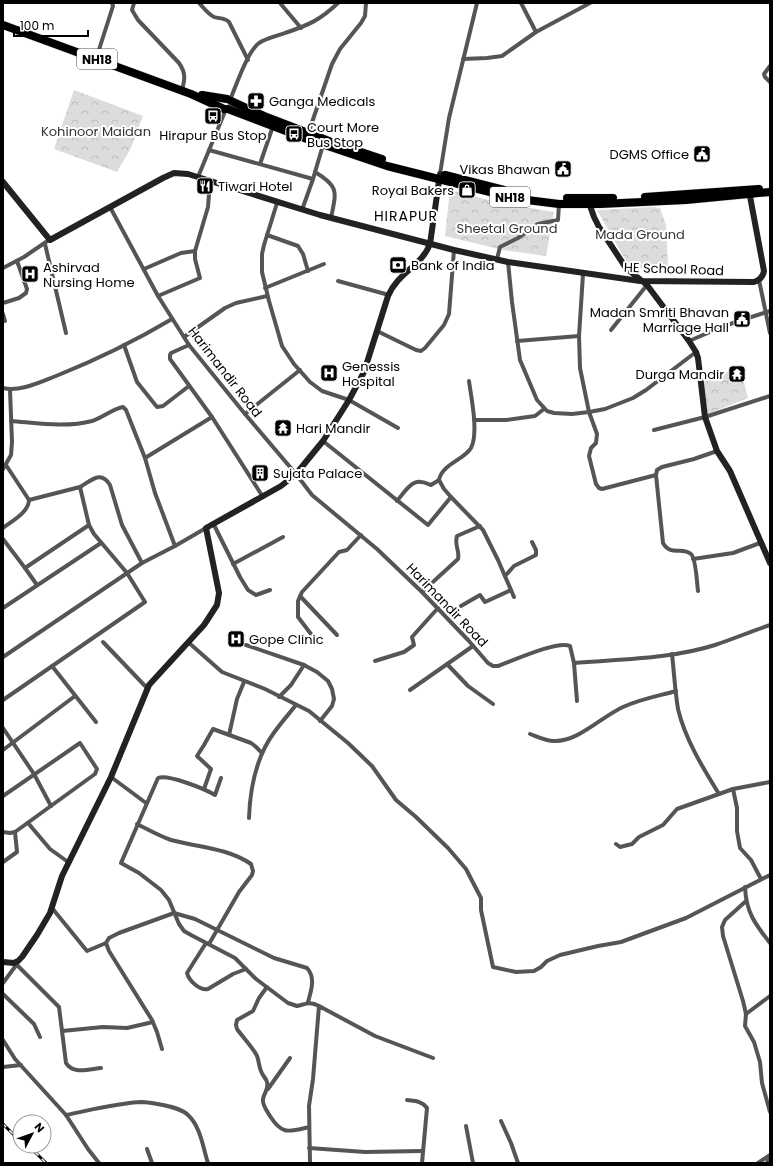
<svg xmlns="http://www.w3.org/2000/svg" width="773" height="1166" font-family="Poppins,sans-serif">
  <defs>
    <pattern id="forest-crowns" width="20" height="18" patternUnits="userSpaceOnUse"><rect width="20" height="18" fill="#dcdcdc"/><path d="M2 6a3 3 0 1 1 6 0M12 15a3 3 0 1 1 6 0" fill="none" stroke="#bbb"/></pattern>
  </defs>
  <rect width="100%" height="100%" fill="#fff"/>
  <!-- forest -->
  <g fill="url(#forest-crowns)">
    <path d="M74 90 143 116 130 150 117 172 54 149Z"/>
    <path d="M450 190 500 203 554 212 546 256 503 250 445 236Z"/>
    <path d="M652 207 660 208 666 225 668 269 631 268 622 254 597 210Z"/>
    <path d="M740 367 748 398 708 414 701 383Z"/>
  </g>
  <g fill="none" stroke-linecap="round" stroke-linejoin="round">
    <defs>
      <g id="highway">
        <path d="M3 25 191 94 224 109"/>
        <path d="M202 95 227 99"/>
        <path d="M231 101 264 116 329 141"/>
        <path d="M228 109 307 139 387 166 490 192 527 200 559 204H600L686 200 770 192"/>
        <path d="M340 145 382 159"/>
        <path d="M445 175 504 190"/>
        <path d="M645 197 759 189"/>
        <path d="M567 198H613"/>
      </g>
    </defs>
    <!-- highway casing -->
    <use href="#highway" stroke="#dbdbdb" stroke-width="9"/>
    <!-- street -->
    <g stroke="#555" stroke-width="4">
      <path d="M134 3 132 10 138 20 179 63C186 73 185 79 182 90"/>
      <path d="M199 3C204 8 208 14 214 17 219 19 224 17 229 22L248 60"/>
      <path d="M280 3 301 28"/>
      <path d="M521 3 536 32"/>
      <path d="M96 59 113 6 112 3"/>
      <path d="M463 59 487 58 502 56 536 32 590 3"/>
      <path d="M770 66 764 74 765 77 770 82"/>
      <path d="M230 100C236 86 247 52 259 43 266 38 277 36 285 33 309 25 320 20 338 3"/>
      <path d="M308 134 332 64 340 49 361 23 365 16 366 3"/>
      <path d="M209 150 313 179 323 145"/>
      <path d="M260 164 273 126"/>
      <path d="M315 172C340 187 336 192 331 218"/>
      <path d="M440 174 449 118 477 3"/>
      <path d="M198 177 226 109"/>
      <path d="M277 203 264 245 262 254V272L269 301 282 346 294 364 310 382 322 391 349 400 398 428"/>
      <path d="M110 207 158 296 189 345 245 414 296 474 312 495 377 549 422 592 468 640 488 663 493 666H498C512 661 558 640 570 646L574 663 577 701"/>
      <path d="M302 210 313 179"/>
      <path d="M267 235 298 246 303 254 308 271"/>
      <path d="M45 244 66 333"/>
      <path d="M497 259 500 247 518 238 538 224 558 220 559 204"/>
      <path d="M508 262 512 302 520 360 537 400 547 411 554 413 572 414 589 412 605 409 633 398 646 390 696 352"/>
      <path d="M3 268 24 257 46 242"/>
      <path d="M144 269 181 253 195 251"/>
      <path d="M583 274 579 336 580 368 589 412 597 434 596 443 591 448 589 456 596 484 599 488 602 489 656 475"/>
      <path d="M759 280 770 333"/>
      <path d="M338 281 389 295"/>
      <path d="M265 288 324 264"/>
      <path d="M158 296 200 278 195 259V251L208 207 210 181"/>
      <path d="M3 303 19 298 26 293 27 289 17 261"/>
      <path d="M3 314 5 321"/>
      <path d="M611 330 647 285"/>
      <path d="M377 331 416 350 421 351 425 348 444 325 449 314 454 250"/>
      <path d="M184 337 225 308 236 303 267 296"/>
      <path d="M517 341 579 336"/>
      <path d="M689 341 724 326 770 311"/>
      <path d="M124 345 137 382 157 407 163 406 189 386"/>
      <path d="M189 345 171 353 170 355V359L212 417 263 497"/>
      <path d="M3 388C20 392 40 382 56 376 96 360 135 341 172 319"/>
      <path d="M245 414 300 370"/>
      <path d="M474 420H506L535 416 544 409"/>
      <path d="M11 421C37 423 66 428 92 421 102 418 114 408 123 407L126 410 145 458 155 493 175 546"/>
      <path d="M654 430 705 417 770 396"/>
      <path d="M323 441 428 525 451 497 483 530 498 560 514 597"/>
      <path d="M145 458 212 417"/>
      <path d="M3 469 11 455 12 442 10 390"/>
      <path d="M80 487C92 480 101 470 110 485L122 525 142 563"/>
      <path d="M451 497 444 489 439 480C442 464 464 460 471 448 479 433 471 397 469 381"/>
      <path d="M397 501C403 494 411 480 421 482 425 482 427 484 431 485L439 480"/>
      <path d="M213 523 240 577 248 590 256 595 270 590"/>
      <path d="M3 528C12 521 29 512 29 500L6 465"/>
      <path d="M3 539 25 568 89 525"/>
      <path d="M693 559 733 553 760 543"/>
      <path d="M233 564 283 537"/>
      <path d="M25 568 37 585"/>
      <path d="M505 576 514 566 536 555V550L532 542"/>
      <path d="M698 591C697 584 696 558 691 554 682 546 671 557 663 543L656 475 657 470 662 467 694 459 717 451"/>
      <path d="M422 592 458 559C460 551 454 545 457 536L480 526"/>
      <path d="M300 596 337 635"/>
      <path d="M461 606 480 595 485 602 511 590"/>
      <path d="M3 608 101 543"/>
      <path d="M314 638 298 617V601L302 592 339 552 347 550 361 535"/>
      <path d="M103 642 147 688"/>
      <path d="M188 642 222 672 265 689 309 711 348 743 372 766 396 800 416 817 448 848 466 869 481 898V910L493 967 516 972 534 971 541 967 547 961 560 955 598 946 621 942 686 918 770 875"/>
      <path d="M246 645 304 665 317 672 328 681 332 689 334 699 332 706 320 721"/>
      <path d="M672 654C674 672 675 691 678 709 685 739 703 768 719 794"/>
      <path d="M3 657 142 563 175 546 206 528"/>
      <path d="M375 661 404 652 414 645 412 637 438 608"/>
      <path d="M574 663C620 659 671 659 715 645 733 639 752 631 770 625"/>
      <path d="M447 664 468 686 493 704"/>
      <path d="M52 666 96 722"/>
      <path d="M410 690 473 646"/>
      <path d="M279 697 291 685 304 665"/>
      <path d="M3 700 145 602 127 573 94 534 89 525 80 487 29 500"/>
      <path d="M3 728 34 774 51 806"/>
      <path d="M530 734C538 737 546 741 554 741 578 742 601 717 623 707 640 699 658 696 676 691"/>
      <path d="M229 735 237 699 244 682"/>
      <path d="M3 750 75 696"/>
      <path d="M111 777 146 803"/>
      <path d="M221 778 215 795C205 789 168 774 158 778L121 863 139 873 161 890 169 900 179 924 184 931 191 935 235 958 256 979 288 1003 297 1006C306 1004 310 1001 319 1006"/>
      <path d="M204 789 211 769 197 756 204 745 213 729 251 743 255 746 262 753"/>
      <path d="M733 789 737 808V831L740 848 751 860 761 879"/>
      <path d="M3 796 80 743 97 769 95 774 15 832 17 852 3 862"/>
      <path d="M249 818C250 789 256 758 273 734 280 724 288 715 296 705"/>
      <path d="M28 823 50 849 68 862"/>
      <path d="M137 824C149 830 159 836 171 840 197 847 228 848 251 864L253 871 252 875 239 892 209 944"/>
      <path d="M3 832 10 833 15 832"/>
      <path d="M616 844 620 847 632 844 639 837 663 825 677 809 733 789 770 782"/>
      <path d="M745 887C746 912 755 924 770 943"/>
      <path d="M746 901 725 920 722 927 723 936 743 1001 746 1014 745 1026 754 1042 760 1062 762 1083 770 1112"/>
      <path d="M52 908 87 951 106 943"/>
      <path d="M206 943 187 973C189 981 200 991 208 989L233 974 246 969"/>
      <path d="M16 964 59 1007 66 1063C73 1075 90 1069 101 1068"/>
      <path d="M3 983 17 964"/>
      <path d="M267 987 259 998 253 1011 237 1020 236 1025 237 1029C242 1036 254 1049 257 1056 259 1061 259 1067 261 1071 262 1075 266 1078 267 1082 269 1089 264 1093 263 1099 262 1105 267 1111 270 1116 282 1135 288 1132 309 1127"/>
      <path d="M3 994 34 1024 40 1037"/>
      <path d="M746 1014 770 996"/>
      <path d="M62 1031 103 1027 127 1028 153 1022"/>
      <path d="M3 1040 15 1059 66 1115 88 1149 99 1163"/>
      <path d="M162 1049 157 1032 152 1020 109 951 106 943 109 938 119 933 174 913 195 919 274 958 307 968C316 978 311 991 308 1002"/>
      <path d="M3 1067 21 1065"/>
      <path d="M268 1089 290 1058"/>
      <path d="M407 1100C415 1101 422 1101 427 1108L422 1163"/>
      <path d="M66 1115C91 1110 116 1103 142 1102 149 1102 156 1104 163 1105 172 1107 182 1109 188 1115 201 1127 203 1148 208 1163"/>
      <path d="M501 1121 511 1143 518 1163"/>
      <path d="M466 1126 473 1163"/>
      <path d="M309 1148 365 1152 422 1151"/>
      <path d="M147 1149 152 1163"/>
      <path d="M310 1163 309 1106 313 1079 319 1006 375 1036 433 1058"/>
      <path d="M758 1163 770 1155"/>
      <path d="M767 1163 770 1157"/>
    </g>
    <!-- secondary -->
    <g stroke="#222" stroke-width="6">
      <path d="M3 182 50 240 163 178 174 173 188 174 320 215 454 250 508 262 640 281 754 282C760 280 763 277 764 271L749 191"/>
      <path d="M588 200 594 217 599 227 626 268 647 285 689 341 696 352 698 358 705 417 717 451 730 471 770 563"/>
      <path d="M3 962 14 963 18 961 22 957 37 935 50 913 62 876 111 777 149 685 204 625 217 605 219 593 206 528 281 486 296 474 323 441 349 400 364 372 388 296C399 271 421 267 430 244L440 174"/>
    </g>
    <!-- highway -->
    <use href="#highway" stroke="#000" stroke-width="8"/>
    <defs>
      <g id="rail">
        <path d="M3 1124 20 1141"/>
        <path d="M29 1146 46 1163"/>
      </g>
    </defs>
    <!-- rail casing -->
    <use href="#rail" stroke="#000" stroke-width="3"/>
    <!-- rail -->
    <use href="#rail" stroke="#fff" stroke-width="1.5" stroke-dasharray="4.5" stroke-linecap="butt"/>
  </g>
  <!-- icons -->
  <defs>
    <symbol id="pharmacy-square" viewBox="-11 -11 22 22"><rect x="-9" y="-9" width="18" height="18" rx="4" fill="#000" stroke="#fff"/><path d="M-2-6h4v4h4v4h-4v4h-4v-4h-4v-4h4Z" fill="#fff"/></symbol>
    <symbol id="bus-square" viewBox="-11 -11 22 22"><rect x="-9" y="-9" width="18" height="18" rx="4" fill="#000" stroke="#fff"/><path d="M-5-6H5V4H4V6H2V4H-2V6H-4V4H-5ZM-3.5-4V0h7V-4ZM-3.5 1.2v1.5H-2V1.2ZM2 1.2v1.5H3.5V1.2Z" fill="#fff"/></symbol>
    <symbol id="civic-square" viewBox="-11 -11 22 22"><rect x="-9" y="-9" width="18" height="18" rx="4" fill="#000" stroke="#fff"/><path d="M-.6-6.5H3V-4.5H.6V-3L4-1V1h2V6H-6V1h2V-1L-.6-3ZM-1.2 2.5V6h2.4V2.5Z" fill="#fff"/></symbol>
    <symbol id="restaurant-square" viewBox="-11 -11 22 22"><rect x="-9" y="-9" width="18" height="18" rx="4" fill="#000" stroke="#fff"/><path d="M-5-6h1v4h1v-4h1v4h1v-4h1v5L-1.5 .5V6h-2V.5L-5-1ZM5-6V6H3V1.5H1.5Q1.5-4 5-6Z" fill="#fff"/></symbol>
    <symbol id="shop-square" viewBox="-11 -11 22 22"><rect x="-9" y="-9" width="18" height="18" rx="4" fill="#000" stroke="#fff"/><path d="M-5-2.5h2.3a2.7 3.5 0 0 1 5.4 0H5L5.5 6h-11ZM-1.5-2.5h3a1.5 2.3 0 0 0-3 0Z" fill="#fff"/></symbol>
    <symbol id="bank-square" viewBox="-11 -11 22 22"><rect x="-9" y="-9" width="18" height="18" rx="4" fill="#000" stroke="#fff"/><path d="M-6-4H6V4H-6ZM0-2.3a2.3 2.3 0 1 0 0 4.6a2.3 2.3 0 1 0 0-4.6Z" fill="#fff"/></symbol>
    <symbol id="hospital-square" viewBox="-11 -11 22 22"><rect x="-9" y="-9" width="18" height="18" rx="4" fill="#000" stroke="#fff"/><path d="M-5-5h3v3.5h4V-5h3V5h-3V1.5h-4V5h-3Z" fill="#fff"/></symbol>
    <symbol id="temple-square" viewBox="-11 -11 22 22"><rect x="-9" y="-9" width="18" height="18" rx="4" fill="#000" stroke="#fff"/><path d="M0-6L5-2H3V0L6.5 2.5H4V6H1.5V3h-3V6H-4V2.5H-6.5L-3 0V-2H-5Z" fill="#fff"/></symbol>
    <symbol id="building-square" viewBox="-11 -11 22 22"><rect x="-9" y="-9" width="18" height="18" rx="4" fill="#000" stroke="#fff"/><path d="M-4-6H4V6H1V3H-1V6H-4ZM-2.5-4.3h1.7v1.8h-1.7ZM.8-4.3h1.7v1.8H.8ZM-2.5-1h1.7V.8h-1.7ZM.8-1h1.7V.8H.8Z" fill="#fff"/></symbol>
  </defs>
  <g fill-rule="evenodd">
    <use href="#pharmacy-square" x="246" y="91" width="20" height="20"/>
    <use href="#bus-square" x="203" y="106" width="20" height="20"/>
    <use href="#bus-square" x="284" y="124" width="20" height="20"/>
    <use href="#civic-square" x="692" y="144" width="20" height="20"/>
    <use href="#civic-square" x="553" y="159" width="20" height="20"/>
    <use href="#restaurant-square" x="195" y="176" width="20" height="20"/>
    <use href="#shop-square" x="457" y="180" width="20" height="20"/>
    <use href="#bank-square" x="388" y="255" width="20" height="20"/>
    <use href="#hospital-square" x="20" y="264" width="20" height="20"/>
    <use href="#civic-square" x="732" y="309" width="20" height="20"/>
    <use href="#hospital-square" x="319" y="363" width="20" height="20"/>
    <use href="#temple-square" x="727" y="364" width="20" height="20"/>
    <use href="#temple-square" x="273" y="418" width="20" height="20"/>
    <use href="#building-square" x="250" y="463" width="20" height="20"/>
    <use href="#hospital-square" x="226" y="629" width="20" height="20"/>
  </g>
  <g text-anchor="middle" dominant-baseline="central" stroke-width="4" stroke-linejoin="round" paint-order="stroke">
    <!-- shield labels -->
    <g fill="#fff" stroke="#4c4c4c" stroke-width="1">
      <rect x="77" y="49" width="40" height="20" rx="3"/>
      <rect x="490" y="187" width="40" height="20" rx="3"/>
    </g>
    <g font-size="12" font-weight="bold" fill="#000">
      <text x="97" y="59">NH18</text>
      <text x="510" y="197">NH18</text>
    </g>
    <!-- poi labels -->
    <g font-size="13" fill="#000" stroke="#fff" text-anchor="start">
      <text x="269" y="101">Ganga Medicals</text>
      <text x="307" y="127">Court More<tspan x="307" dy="15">Bus Stop</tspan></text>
      <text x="213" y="135" text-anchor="middle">Hirapur Bus Stop</text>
      <text x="689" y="154" text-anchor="end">DGMS Office</text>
      <text x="550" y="169" text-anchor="end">Vikas Bhawan</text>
      <text x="218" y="186">Tiwari Hotel</text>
      <text x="454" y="190" text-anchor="end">Royal Bakers</text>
      <text x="411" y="265">Bank of India</text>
      <text x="43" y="267">Ashirvad<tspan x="43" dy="15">Nursing Home</tspan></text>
      <text x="729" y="312" text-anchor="end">Madan Smriti Bhavan<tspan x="729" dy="15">Marriage Hall</tspan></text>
      <text x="342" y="366">Genessis<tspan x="342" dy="15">Hospital</tspan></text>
      <text x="724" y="374" text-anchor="end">Durga Mandir</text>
      <text x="296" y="428">Hari Mandir</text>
      <text x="273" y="473">Sujata Palace</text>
      <text x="249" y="639">Gope Clinic</text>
    </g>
    <!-- park labels -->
    <g font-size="13" fill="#333" stroke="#fff">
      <text x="96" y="131">Kohinoor Maidan</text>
      <text x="507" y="228">Sheetal Ground</text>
      <text x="640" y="234">Mada Ground</text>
    </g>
    <!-- street labels -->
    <g font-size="13" fill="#000" stroke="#fff">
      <text transform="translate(674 269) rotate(2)">HE School Road</text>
      <text transform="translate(225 372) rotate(52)">Harimandir Road</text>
      <text transform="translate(447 605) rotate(46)">Harimandir Road</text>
    </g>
    <!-- neighbourhood labels -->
    <g font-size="14" letter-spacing="1" fill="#000" stroke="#fff">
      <text x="406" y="216">HIRAPUR</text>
    </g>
  </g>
  <!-- border -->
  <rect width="773" height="1166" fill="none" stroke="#000000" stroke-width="8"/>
  <!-- north arrow -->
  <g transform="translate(32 1134) rotate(49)"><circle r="19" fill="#ffffff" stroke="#999999"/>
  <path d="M0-3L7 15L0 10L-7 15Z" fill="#000000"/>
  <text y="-6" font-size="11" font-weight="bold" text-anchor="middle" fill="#000000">N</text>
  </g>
  <!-- scale -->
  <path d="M14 30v6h74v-6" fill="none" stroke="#000000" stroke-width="2"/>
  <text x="20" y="30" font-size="12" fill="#000000" stroke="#ffffff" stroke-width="3" paint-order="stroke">100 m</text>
</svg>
